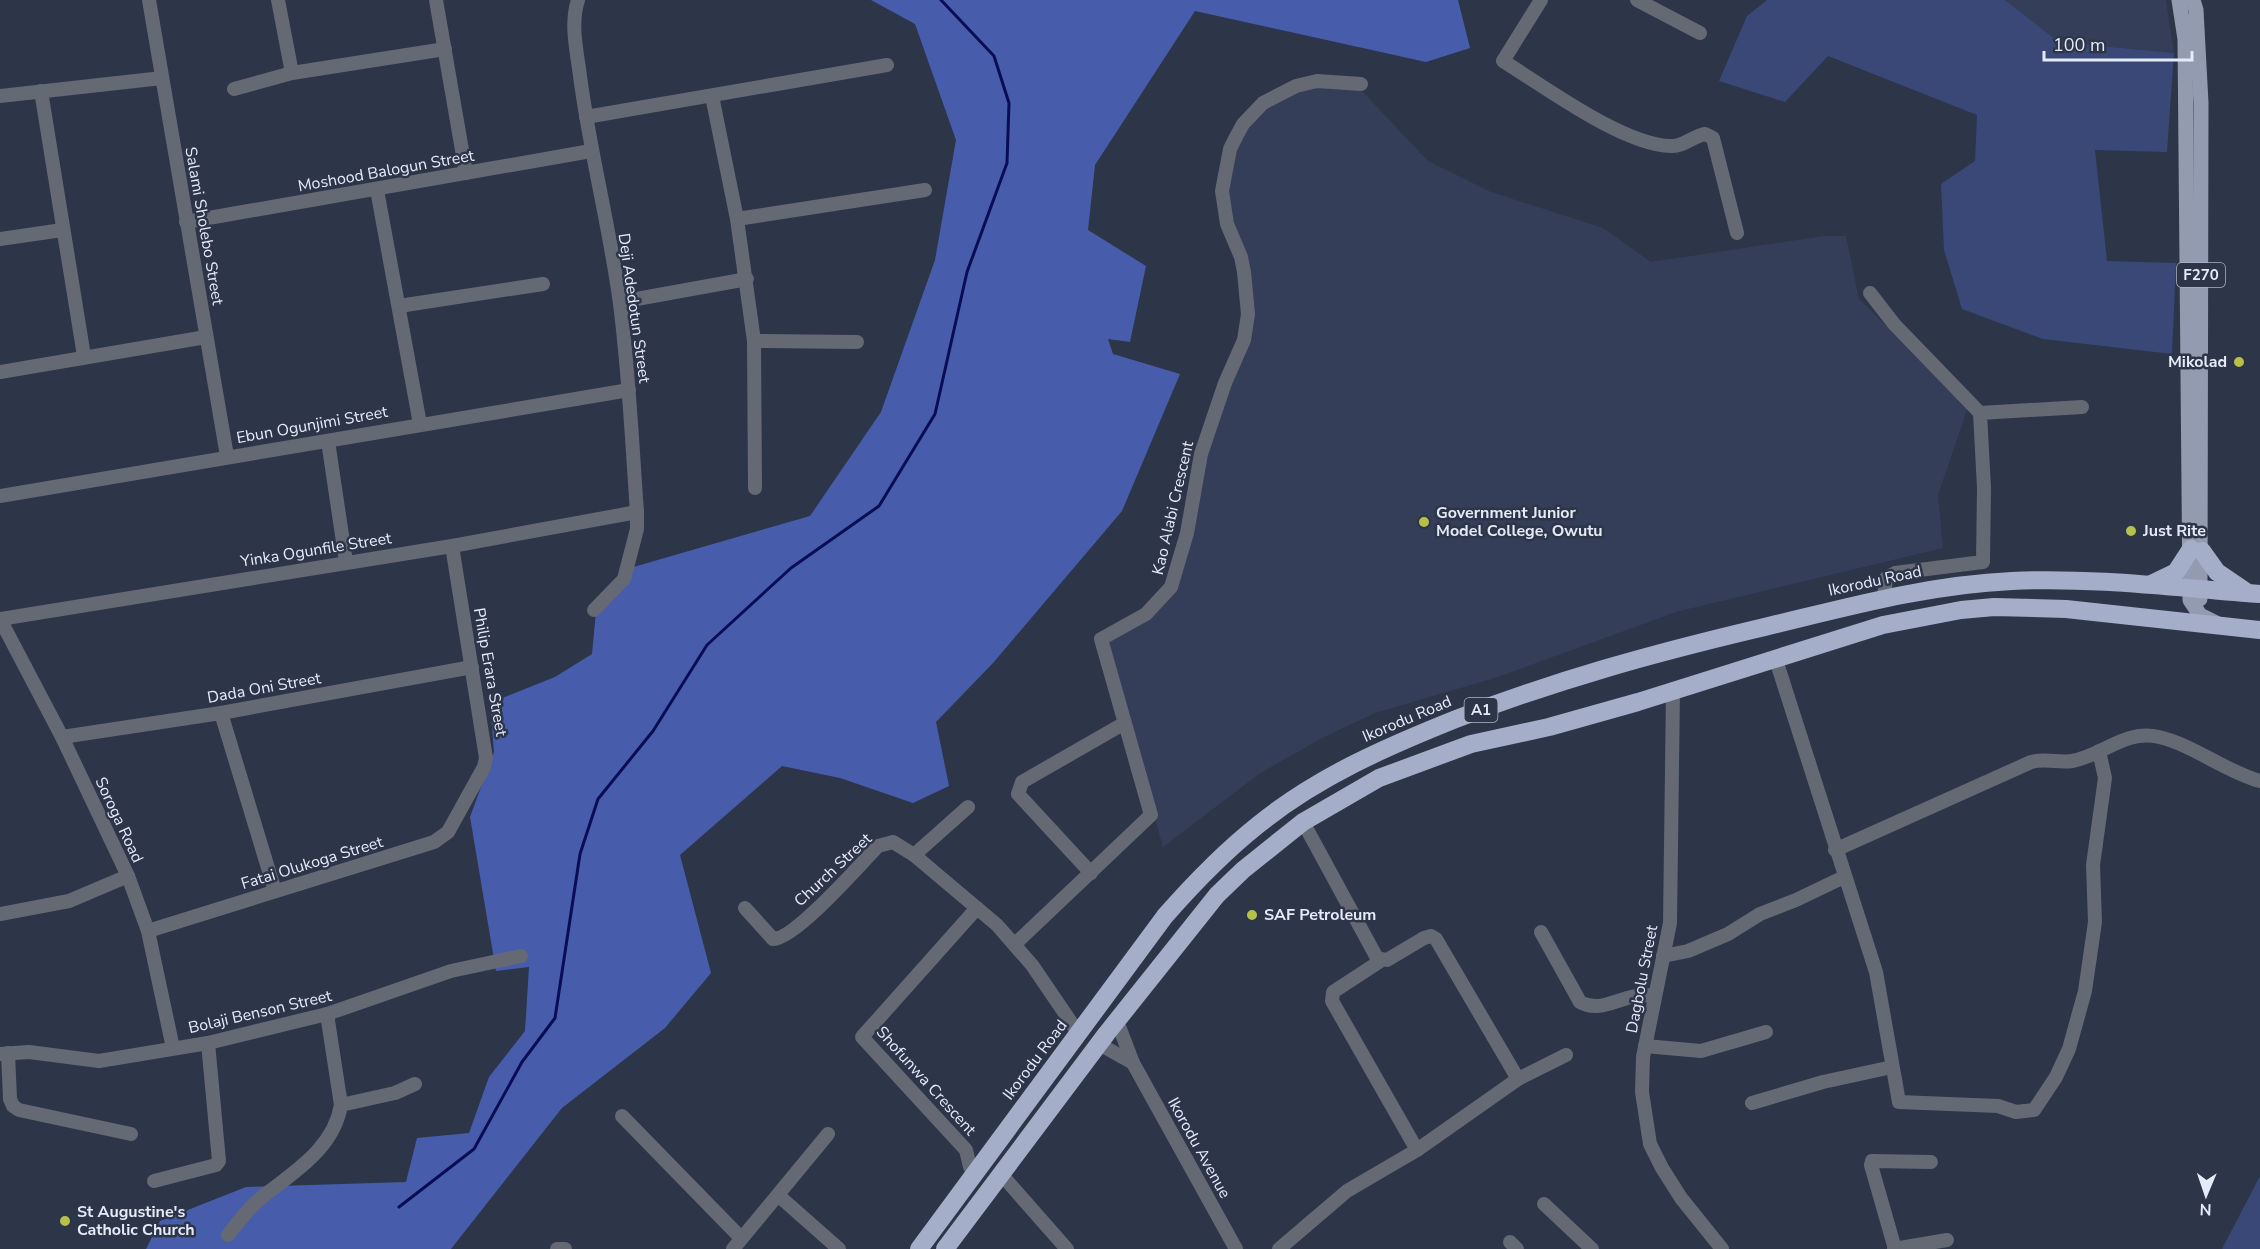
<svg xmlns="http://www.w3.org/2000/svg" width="2260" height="1249" font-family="'Nunito Sans',sans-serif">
  <rect width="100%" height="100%" fill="#2d3549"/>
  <!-- built -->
  <g fill="#353e59">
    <path d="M2005 0H2166L2174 53 2059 42Z"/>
    <path d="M1314 87H1342L1363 92 1428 161 1491 192 1603 228 1651 262 1824 236H1846L1859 299 1968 407 1938 495 1943 548 1676 612 1498 677 1375 713 1320 739 1259 774 1163 847 1104 639 1162 606 1204 465 1251 319 1229 218 1227 190 1231 162 1251 121 1268 105 1289 94Z"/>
  </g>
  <!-- green -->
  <g fill="#394877">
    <path d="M1767 0H2005L2059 42 2174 53 2167 152 2095 150 2107 261 2176 263 2172 354 2043 339 1962 309 1944 250 1941 184 1975 161 1977 115 1828 56 1785 102 1719 81 1747 16Z"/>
    <path d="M2260 1176V1249H2222Z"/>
  </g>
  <!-- forest -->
  <path fill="#475dab" d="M871 0H1458L1470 48 1426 62 1195 11 1095 165 1088 230 1146 266 1130 342 1108 339 1113 354 1180 374 1122 511 993 663 936 722 949 786 913 803 840 778 782 766 680 855 711 973 665 1028 562 1108 451 1249H146L160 1221 246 1187 406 1182 417 1138 469 1133 489 1077 525 1031 529 967 496 971 470 817 494 752 490 703 555 677 592 654 596 612 630 568 810 516 881 412 935 260 956 140 915 24Z"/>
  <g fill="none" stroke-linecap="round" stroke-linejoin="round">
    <!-- stream -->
    <path stroke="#0a0d56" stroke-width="3" d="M399 1207 474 1149 522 1062 555 1018 580 854 598 799 653 731 707 645 791 568 879 506 935 414 967 272 1007 163 1009 103 994 56 941 0"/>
    <!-- minor -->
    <g stroke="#656973" stroke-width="14">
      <path d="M149 0 227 456"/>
      <path d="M278 0 292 73"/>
      <path d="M436 0 466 173"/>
      <path d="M578 0C570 24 577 52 580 76 590 153 610 228 620 304 629 373 632 443 637 512V529L624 579 594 610"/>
      <path d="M1541 0 1503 61C1545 87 1623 145 1671 146 1683 147 1693 136 1705 134L1713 138 1737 233"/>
      <path d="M1637 0 1700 33"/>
      <path d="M234 89 292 73 445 49"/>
      <path d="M41 91 84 356"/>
      <path d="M0 96 162 78"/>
      <path d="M712 96 737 219 754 341 755 488"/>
      <path d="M586 117 887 65"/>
      <path d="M377 190 420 424"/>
      <path d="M737 219 925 190"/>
      <path d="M186 222 591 151"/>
      <path d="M0 239 62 230"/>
      <path d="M1870 293 1894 324 1980 413"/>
      <path d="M620 302 747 279"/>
      <path d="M399 306 543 284"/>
      <path d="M754 341 857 342"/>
      <path d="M0 372 206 337"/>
      <path d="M328 441 346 562"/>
      <path d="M0 496 629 390"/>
      <path d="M1884 598 1886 578 1895 573 1983 562 1984 488 1980 413 2082 407"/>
      <path d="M0 619 452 546 637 512"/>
      <path d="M0 619 62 737 128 876 148 931 173 1048"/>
      <path d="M1776 660 1876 972 1899 1102 1998 1106 2016 1112 2034 1110 2056 1077 2069 1049 2085 991 2095 922 2093 865 2105 778 2099 751"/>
      <path d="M1673 691 1670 923 1643 1057 1642 1092 1650 1144 1662 1168 1681 1198 1722 1249"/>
      <path d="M221 713 275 891"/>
      <path d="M62 737 221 713 472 667"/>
      <path d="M1303 822 1377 958 1387 960 1424 938 1431 936 1436 939 1518 1079"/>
      <path d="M1835 850 2031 762C2045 758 2059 763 2072 761 2104 755 2125 729 2159 737 2194 745 2224 771 2260 781"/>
      <path d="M914 855 968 807"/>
      <path d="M1091 873 1018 794 1022 782 1123 724"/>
      <path d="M745 908 773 939C794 940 861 864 878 846L893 842 914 855 997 925 1032 965 1079 1034"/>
      <path d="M0 914 69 901 128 876"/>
      <path d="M148 931 434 842 448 832 484 767 486 758 452 546"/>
      <path d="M1541 932 1580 1002C1597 1012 1614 1001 1631 997 1639 995 1647 995 1655 995"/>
      <path d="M1015 944 1151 815 1101 639 1146 614 1171 587 1187 533 1201 454 1225 383 1244 340 1248 314 1244 272 1241 257 1227 224 1222 191 1230 149 1236 137 1243 124 1263 103 1296 86 1317 81 1361 84"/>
      <path d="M1663 956 1688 951 1728 934 1760 914 1796 900 1844 877"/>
      <path d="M1382 960 1333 992 1332 1001 1417 1150"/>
      <path d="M327 1014 341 1105"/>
      <path d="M1117 1021 1133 1063 1236 1249"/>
      <path d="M1099 1044 1133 1063"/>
      <path d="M1645 1046 1701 1051 1766 1032"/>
      <path d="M8 1053 10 1099 13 1106 19 1110 131 1134"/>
      <path d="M0 1054 29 1052 99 1061 208 1043 327 1014 451 971 521 956"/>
      <path d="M1752 1103 1823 1082 1892 1067"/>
      <path d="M622 1116 741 1238"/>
      <path d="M975 1174 970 1167 966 1150 862 1037 977 908"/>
      <path d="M1001 1174 1067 1249"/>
      <path d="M154 1181 216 1165 219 1161 208 1043"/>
      <path d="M779 1196 839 1249"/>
      <path d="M1544 1204 1592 1249"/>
      <path d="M228 1235C240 1220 251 1205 266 1194 297 1170 334 1147 341 1105L395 1093 415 1084"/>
      <path d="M1510 1242 1517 1249"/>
      <path d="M557 1249H565"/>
      <path d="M733 1249 828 1134"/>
      <path d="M1279 1249 1347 1191 1417 1150 1518 1079 1566 1055"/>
      <path d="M1894 1249 1947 1240"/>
      <path d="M1895 1249 1871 1165 1872 1161 1931 1162"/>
    </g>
    <!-- major -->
    <g stroke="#939bb0" stroke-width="15">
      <path d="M2179 0 2185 39 2190 600 2200 615 2216 623"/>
      <path d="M2193 0 2196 10 2201 103 2200 599"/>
    </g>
    <!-- highway -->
    <g stroke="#a5aec8" stroke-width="18">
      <path d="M2202 551 2217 572 2245 591"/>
      <path d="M2151 584 2176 572 2191 549"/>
      <path d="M919 1249 1165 916C1194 883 1224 852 1258 825 1317 777 1386 747 1456 719 1557 680 1651 654 1756 629 1841 609 1924 585 2012 581 2094 577 2178 588 2260 594"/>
      <path d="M945 1249 1107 1033 1217 895 1243 870 1303 822 1379 778 1471 744 1549 727 1638 702 1883 625 1961 610 1994 607 2066 609 2260 630"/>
    </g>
  </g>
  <!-- markers -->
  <g fill="#b8c147" stroke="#2d3549" stroke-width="2">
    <circle cx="2239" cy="362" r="6"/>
    <circle cx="1424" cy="522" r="6"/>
    <circle cx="2131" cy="531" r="6"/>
    <circle cx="1252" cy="915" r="6"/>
    <circle cx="65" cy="1221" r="6"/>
  </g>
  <g text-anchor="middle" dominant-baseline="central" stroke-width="5" stroke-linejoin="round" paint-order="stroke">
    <!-- shield labels -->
    <g fill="#2d3549" stroke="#aeb4c4" stroke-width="1.5">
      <rect x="2177" y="263" width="48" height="24" rx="4.5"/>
      <rect x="1464.5" y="698" width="33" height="24" rx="4.5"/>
    </g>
    <g font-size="15" font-weight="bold" fill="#e5eaf8">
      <text x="2201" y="275">F270</text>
      <text x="1481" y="710">A1</text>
    </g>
    <!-- street labels -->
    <g font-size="16" fill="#e5eaf8" stroke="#2d3549">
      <text transform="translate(386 171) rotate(-10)">Moshood Balogun Street</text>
      <text transform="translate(204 226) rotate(80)">Salami Sholebo Street</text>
      <text transform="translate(634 308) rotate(82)">Deji Adedotun Street</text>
      <text transform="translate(312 425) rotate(-10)">Ebun Ogunjimi Street</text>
      <text transform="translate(1173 508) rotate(-77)">Kao Alabi Crescent</text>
      <text transform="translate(316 550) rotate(-9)">Yinka Ogunfile Street</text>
      <text transform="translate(1875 581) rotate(-12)">Ikorodu Road</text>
      <text transform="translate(490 672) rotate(80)">Philip Erara Street</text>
      <text transform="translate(264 688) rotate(-10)">Dada Oni Street</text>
      <text transform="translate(1407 719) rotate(-23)">Ikorodu Road</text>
      <text transform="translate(119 820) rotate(65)">Soroga Road</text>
      <text transform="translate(312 863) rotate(-17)">Fatai Olukoga Street</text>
      <text transform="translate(833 870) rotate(-43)">Church Street</text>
      <text transform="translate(1642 979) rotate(-79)">Dagbolu Street</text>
      <text transform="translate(260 1012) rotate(-13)">Bolaji Benson Street</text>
      <text transform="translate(1035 1060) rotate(-53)">Ikorodu Road</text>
      <text transform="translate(926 1081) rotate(48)">Shofunwa Crescent</text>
      <text transform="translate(1199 1148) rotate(61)">Ikorodu Avenue</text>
    </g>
    <!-- poi labels -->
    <g font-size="16" font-weight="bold" fill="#e5eaf8" stroke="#2d3549" text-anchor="start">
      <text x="2227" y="362" text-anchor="end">Mikolad</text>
      <text x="1436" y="513">Government Junior<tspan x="1436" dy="18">Model College, Owutu</tspan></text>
      <text x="2143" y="531">Just Rite</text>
      <text x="1264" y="915">SAF Petroleum</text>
      <text x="77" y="1212">St Augustine's<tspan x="77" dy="18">Catholic Church</tspan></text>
    </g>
  </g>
  <!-- north arrow -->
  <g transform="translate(2206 1195) rotate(182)" stroke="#2d3549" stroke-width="4.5" paint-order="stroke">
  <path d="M0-4.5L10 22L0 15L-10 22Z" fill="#e5eaf8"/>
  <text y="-9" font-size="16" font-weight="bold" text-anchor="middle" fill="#e5eaf8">N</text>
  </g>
  <!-- scale -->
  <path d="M2044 51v9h148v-9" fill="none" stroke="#e5eaf8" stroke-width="3"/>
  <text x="2053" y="51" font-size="18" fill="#e5eaf8" stroke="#2d3549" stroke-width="4.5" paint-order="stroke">100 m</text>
</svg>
